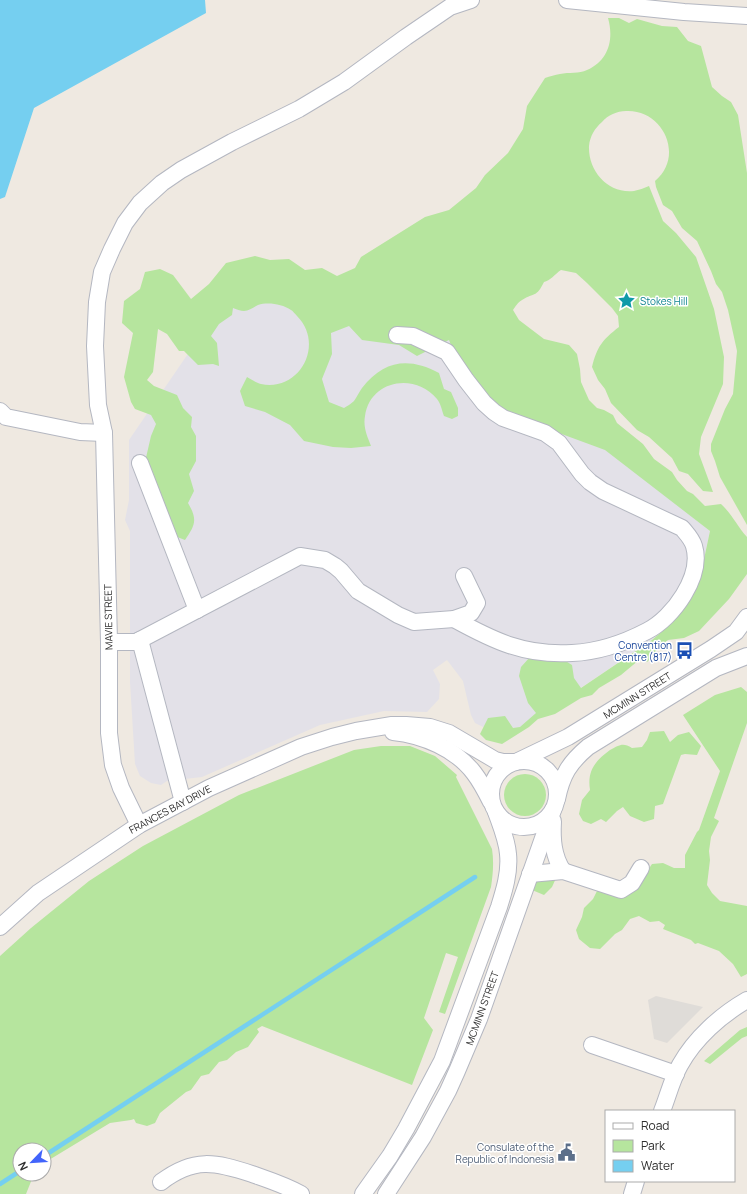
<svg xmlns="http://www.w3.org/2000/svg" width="747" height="1194" font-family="Manrope,sans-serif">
  <rect width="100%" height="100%" fill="#efe9e1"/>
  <!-- industrial -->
  <path fill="#e3e1e8" d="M246 269 452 337 604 445 710 531 703 564 673 622 652 640 506 738 475 723 471 715 463 681 447 660 433 670 440 684 439 699 427 712 384 711 320 725 202 777 167 781 161 785 151 783 140 776 135 764 130 682V531L125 520 129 500V440Z"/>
  <!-- green -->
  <g fill="#b6e59e">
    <path d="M608 18H619L629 23 637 19 662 26 677 27 688 41 701 46 712 87 722 96 731 102 738 115 747 173V525L720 477 715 461 711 451V444L725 409 733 394 737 351 728 310 722 292 716 284 711 271 697 241 682 228 672 211 663 205 656 187 655 181C685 156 663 109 626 111 617 111 608 115 602 122 595 128 590 136 589 146 588 171 608 194 634 191 639 190 644 188 649 186L663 221 676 233 696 257 714 309 724 357 723 384 701 437 699 454 713 492 703 491 688 474 679 471 672 458 649 437 637 430 611 403 605 389 598 380 592 367C597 347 602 340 619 327L618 316 612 308 587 283 576 273 561 270C555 274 550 281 544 282 536 298 535 292 522 300 518 302 515 307 513 310L519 320 544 339 569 345 577 354 580 369 581 382 589 400 597 408 604 410 613 415 617 423 643 444 654 459 672 472 677 480 687 491 693 494 705 506 721 504C732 514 737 526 747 537V574L729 599 699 631 684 638 668 640 657 649 653 656 647 662 639 660 621 675 599 688 592 695 581 698 555 714 538 719 529 727 502 744 486 740 480 734 488 718 505 716 513 728 520 727 536 713 528 703 519 676 521 667 530 657 556 655 572 665 574 678 581 688 652 640 673 622 703 564 710 531 605 450 494 409 457 361 449 340 417 356 399 345 362 340 349 326 331 333 332 354 322 379 329 402 344 408C347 406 351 404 354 401 357 397 359 392 362 388 384 360 409 357 439 373L444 389 451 392 458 408V416L452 419 444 416C442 411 441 404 437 399 415 372 370 380 365 416 363 427 367 436 371 446L351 448 333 447 304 441 290 425 265 412 245 406 240 391 247 377C251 379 256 383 261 384 300 392 325 344 297 316 295 314 293 311 291 310 282 304 268 302 258 305 254 307 249 311 244 311 241 311 236 309 233 308L232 315 219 324 211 336 217 343 219 366 213 364 198 365 184 351H179L167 334 158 329 153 372 147 380 154 386 177 395 183 408 192 417 191 427 196 436V461L189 474 194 491 188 503C198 520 195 525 185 540L172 535 145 462 151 436 156 424 151 415 135 409 131 402 124 377 133 333 122 323 124 301 140 289 145 272 160 269 173 275 191 299 209 284 226 263 255 256 270 260 289 259 305 270 322 268 337 276 355 268 361 257 425 217 449 210 476 188 485 175 508 153 523 129 527 106 545 78C550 76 555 75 560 74 569 72 579 74 587 70 609 60 614 39 608 18Z"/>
    <path d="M741 687 747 692V723L714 818 719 821 711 837 709 851 710 860 707 885 712 893 720 901 747 906V974L741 977 733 964 719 951 698 943 695 944 691 940 663 929 665 925 659 921 650 922 639 916 630 919 622 930 615 934 600 949 590 948 579 939 576 930 582 917 584 908 593 899 598 889 644 876 652 864 663 863 674 868H685V855L697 832 699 830 720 771 683 715 715 695Z"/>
    <path d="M664 731 670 742 678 735 689 732 701 746 697 755 685 754 681 755 663 804 655 806 654 819 644 822 630 816 623 807 617 811 606 822 601 819 591 824 583 821 579 814 582 800 590 790C587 771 595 761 610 750 619 745 623 742 632 748L642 747 647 740 650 732Z"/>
    <path d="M381 746H410L435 756 457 775 456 777 492 849C494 862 493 874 491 887L445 1014 439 1012 458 957 446 953 424 1018 433 1030 412 1085 262 1026 257 1029 259 1032 248 1047 236 1052 227 1060 219 1062 209 1074 201 1076 191 1090 186 1092 160 1113 155 1123 147 1126 136 1123 134 1119 131 1120 110 1123 44 1163V1150H20V1174H34L26 1194H0V956L31 928 89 881 143 846 239 795 354 750Z"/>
    <circle cx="525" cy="795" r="21"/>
    <path d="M557 876 552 887 544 895 532 890 538 877Z"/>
    <path d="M747 1027V1036L742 1038 710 1064 704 1061 740 1030Z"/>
  </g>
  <!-- plaza -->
  <path fill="#dfdcd8" d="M656 996 703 1007 667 1043 654 1039 648 1000Z"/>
  <!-- water -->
  <path fill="#75cff0" d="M0 0H205L206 13 34 108 5 197 0 199Z"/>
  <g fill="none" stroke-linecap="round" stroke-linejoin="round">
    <!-- stream -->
    <g stroke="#75cff0" stroke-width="4.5">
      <path d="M44 1156 475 877"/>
      <path d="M0 1184 20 1171"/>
    </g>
    <defs>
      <g id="minor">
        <path d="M567 0 684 12 747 16"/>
        <path d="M397 335 413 336 447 352 466 380 484 403 494 412 503 418 545 433 559 443 582 474 590 482 603 491 682 528C687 534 692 539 694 546 703 576 673 618 647 631 624 643 597 652 572 653 525 656 494 641 454 619"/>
        <path d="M0 411 6 417 80 432 104 433"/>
        <path d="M140 463 197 610"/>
        <path d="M140 640 183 802"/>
        <path d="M109 642H136L300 556 325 560 335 566 341 571 358 591 398 615 414 622 454 619 471 613 477 603 464 576"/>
        <path d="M393 732C423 735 456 749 474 773 481 782 486 792 491 802"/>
        <path d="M518 761 568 737 711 649 736 632 747 617"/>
        <circle cx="524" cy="794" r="33"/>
        <path d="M557 799C562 775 569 763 588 747L716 668 747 656"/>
        <path d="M553 821C552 839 553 856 563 871"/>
        <path d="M139 825 121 788 113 765 109 733V642L104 433 98 405 95 346 97 302 102 272 112 249 125 223 140 203 162 183 181 170 232 142 299 109 344 82 406 37 450 7 471 0"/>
        <path d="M530 874 563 871 621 890 632 883 641 868"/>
        <path d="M0 927 38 893 139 825 209 788 301 747 332 737 356 731 392 725H406L430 727 449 733 495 760 503 762H515"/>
        <path d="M592 1045 676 1074"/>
        <path d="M662 1111C668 1096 672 1079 680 1065 695 1038 721 1015 747 1000"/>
        <path d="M161 1182C194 1157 215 1162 252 1174 269 1180 285 1185 301 1194"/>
        <path d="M363 1194 390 1156 406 1129 442 1061 499 907C504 891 510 872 508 854 507 840 501 826 496 812"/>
        <path d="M386 1194 423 1137 448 1091 457 1071 479 1019 553 810"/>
        <path d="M632 1194 636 1181"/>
      </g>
    </defs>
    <!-- minor casing -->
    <use href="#minor" stroke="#b4b7c1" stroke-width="18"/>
    <!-- minor -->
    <use href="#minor" stroke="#fff" stroke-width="16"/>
  </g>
  <!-- icons -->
  <defs>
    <symbol id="sight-bare" viewBox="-9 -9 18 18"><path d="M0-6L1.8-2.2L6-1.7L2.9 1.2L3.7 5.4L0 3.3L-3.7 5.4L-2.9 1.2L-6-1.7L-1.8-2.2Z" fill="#0f9aa8" stroke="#fff" stroke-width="2.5" paint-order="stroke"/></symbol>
    <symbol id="bus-bare" viewBox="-9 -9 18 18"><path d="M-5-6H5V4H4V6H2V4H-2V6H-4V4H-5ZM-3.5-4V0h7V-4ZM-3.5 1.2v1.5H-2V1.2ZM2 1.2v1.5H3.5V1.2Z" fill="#1a4fb4" stroke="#fff" stroke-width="2.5" paint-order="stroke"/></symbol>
    <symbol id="civic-bare" viewBox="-9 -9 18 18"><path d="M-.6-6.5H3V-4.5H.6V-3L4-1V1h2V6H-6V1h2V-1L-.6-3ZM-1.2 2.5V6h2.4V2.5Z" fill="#5c6f8a" stroke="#fff" stroke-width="2.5" paint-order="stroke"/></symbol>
  </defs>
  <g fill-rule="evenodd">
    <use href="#sight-bare" x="614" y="288" width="25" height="25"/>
    <use href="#bus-bare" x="672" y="638" width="25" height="25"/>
    <use href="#civic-bare" x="554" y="1140" width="25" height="25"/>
  </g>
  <g text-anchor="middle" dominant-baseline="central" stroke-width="3" stroke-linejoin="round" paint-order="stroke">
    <!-- culture labels -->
    <g font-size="10" fill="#0d838f" stroke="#fff" text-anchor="start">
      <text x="640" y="301">Stokes Hill</text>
    </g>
    <!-- street labels -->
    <g font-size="10" fill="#2e2e2e" stroke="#fff">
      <text transform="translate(108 617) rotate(-91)">MAVIE STREET</text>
      <text transform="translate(637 695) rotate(-32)">MCMINN STREET</text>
      <text transform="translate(170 809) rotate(-28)">FRANCES BAY DRIVE</text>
      <text transform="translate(482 1008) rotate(-70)">MCMINN STREET</text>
    </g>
    <!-- transit labels -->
    <g font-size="10" fill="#164399" stroke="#fff" text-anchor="end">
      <text x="672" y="645">Convention<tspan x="672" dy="12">Centre (817)</tspan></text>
    </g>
    <!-- service labels -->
    <g font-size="10" fill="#4e5e75" stroke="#fff" text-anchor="end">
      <text x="554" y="1147">Consulate of the<tspan x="554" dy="12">Republic of Indonesia</tspan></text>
    </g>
  </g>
  <!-- legend -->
  <rect x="605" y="1110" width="130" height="72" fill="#ffffff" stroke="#ababab"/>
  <rect x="613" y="1123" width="20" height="6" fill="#ffffff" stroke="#ababab"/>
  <text x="641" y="1130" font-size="12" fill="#2e2e2e">Road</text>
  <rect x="613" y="1140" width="20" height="12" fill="#b6e59e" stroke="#ababab"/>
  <text x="641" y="1150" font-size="12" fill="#2e2e2e">Park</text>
  <rect x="613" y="1160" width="20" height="12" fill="#75cff0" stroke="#ababab"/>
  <text x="641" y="1170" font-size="12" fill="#2e2e2e">Water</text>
  <!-- north arrow -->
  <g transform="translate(32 1162) rotate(245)"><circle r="19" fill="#ffffff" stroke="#ababab"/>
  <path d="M0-3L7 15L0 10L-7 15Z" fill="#4264fb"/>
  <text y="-6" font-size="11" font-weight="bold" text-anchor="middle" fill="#2e2e2e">N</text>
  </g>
</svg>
